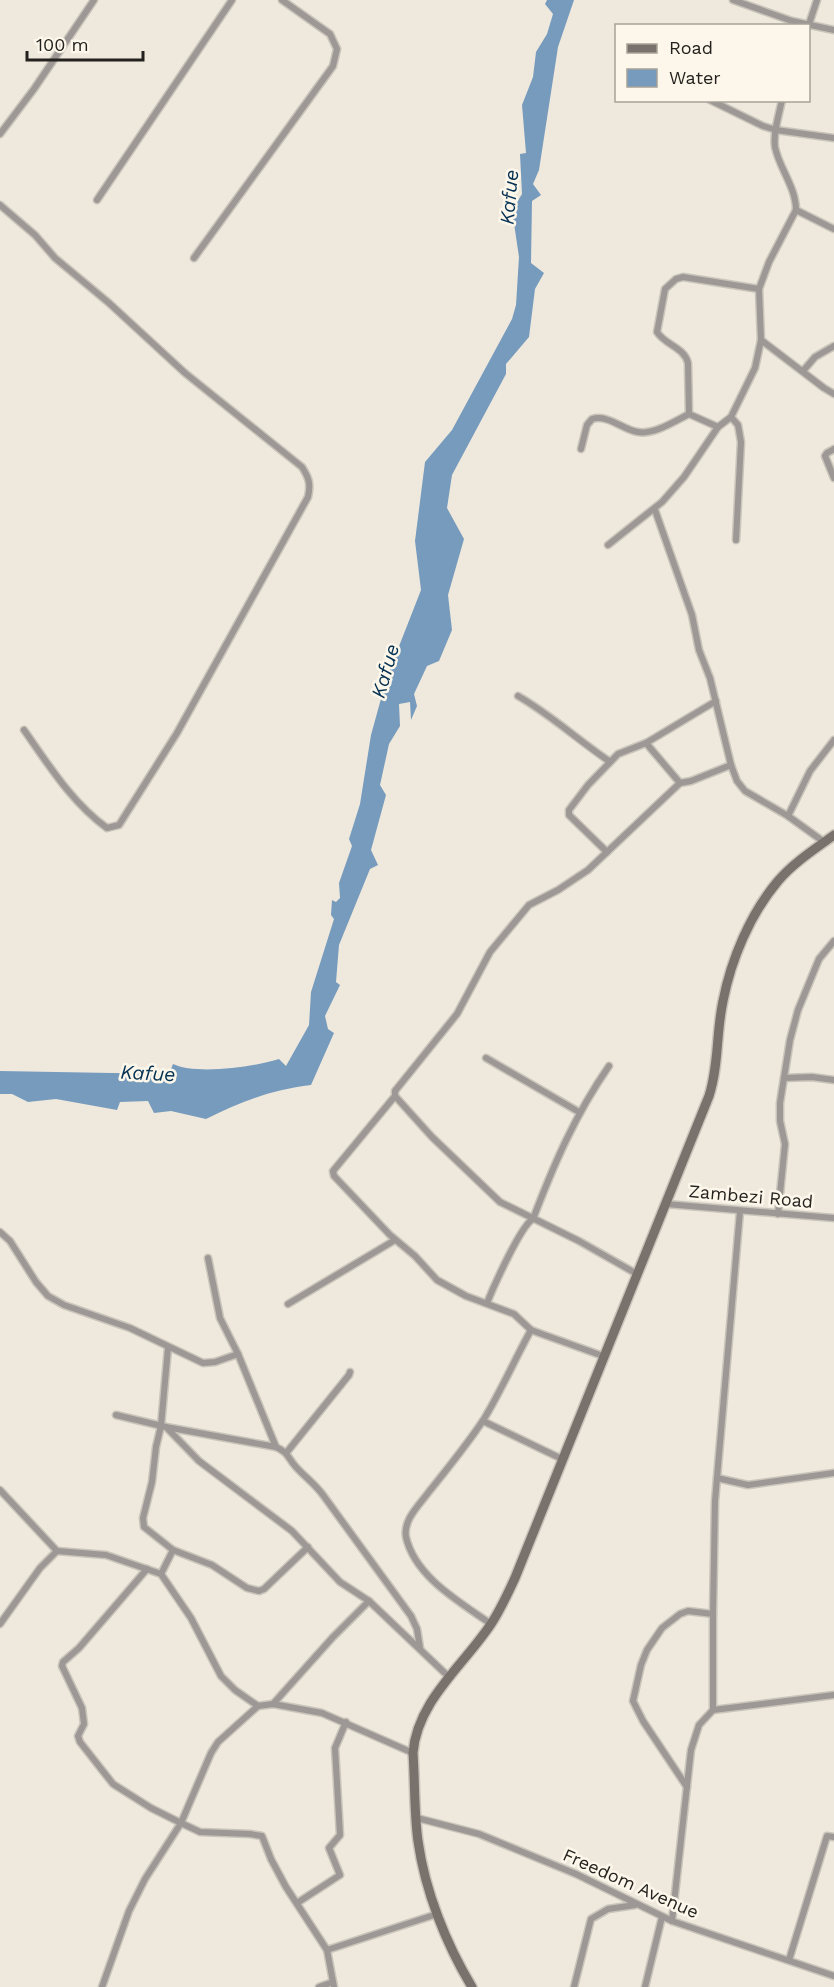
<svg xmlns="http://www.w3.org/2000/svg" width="834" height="1987" font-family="'Work Sans',sans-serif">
  <rect width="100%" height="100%" fill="#efe9dd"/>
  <!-- water -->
  <path fill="#779bbd" d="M547 0H574L558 47 539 170 533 184 541 195 532 201 531 263 544 273 535 289 529 337 506 364V374L452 475 447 508 464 539 448 595 452 630 439 661 427 666 414 694 417 706 411 720 410 702 399 704 400 726 389 744 380 785 386 795 371 850 378 865 370 869 339 945 336 982 340 985 325 1016 328 1029 334 1033 311 1085C271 1090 242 1101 206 1119L171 1111 154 1113 148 1101 120 1102 117 1110 56 1099 28 1102 12 1094H0V1071L169 1074 173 1064C196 1075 254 1067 279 1059L286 1066 309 1025 311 992 334 919 331 915 332 900 336 902 340 898 339 883 352 846 349 839 360 804 371 735 387 677 421 590 415 541 425 462 452 430 512 319 516 305 519 257 512 210 522 194 520 154 526 153 522 105 533 77 536 52 547 34 553 14 545 4Z"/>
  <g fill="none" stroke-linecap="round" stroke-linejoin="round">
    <defs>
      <g id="street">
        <path d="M733 0 792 21 834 30"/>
        <path d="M808 27 817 0"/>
        <path d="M710 100 763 126 776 130 834 138"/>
        <path d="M782 100C779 115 773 132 775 147 779 168 796 187 796 210L834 229"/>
        <path d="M0 134 34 89 94 0"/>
        <path d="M97 200 232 0"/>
        <path d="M0 205 35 235 55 258 109 303 185 373 302 467C309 478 311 484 308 497L177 733 119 825 107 828C72 803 48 764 24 730"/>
        <path d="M194 258 333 66 337 49 330 34 282 0"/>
        <path d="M761 340 759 289 769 262 796 210"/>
        <path d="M803 371 815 357 834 346"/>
        <path d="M731 417 738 425 741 442 736 540"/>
        <path d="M718 427 689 414 688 363C684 347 665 345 657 332L665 289 676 279 683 277 759 289"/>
        <path d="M581 449 587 425 592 419C608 414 623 430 638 432 654 435 675 421 689 414"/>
        <path d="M834 449 827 453 825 456 834 478"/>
        <path d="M655 510 692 615 699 650 710 678 731 765 737 781 745 791 788 816 824 842"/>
        <path d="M608 545 662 502 684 477 718 427 731 417 755 368 761 340 824 388 834 394"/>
        <path d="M518 696C551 715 578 740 609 761"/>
        <path d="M646 743 680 783"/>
        <path d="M788 816 810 771 834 740"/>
        <path d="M607 852 569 815V810L588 785 618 754 646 743 716 701"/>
        <path d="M486 1058 579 1112"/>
        <path d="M784 1078 812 1077 834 1080"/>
        <path d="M395 1096 432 1137 500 1202 579 1241 637 1274"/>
        <path d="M666 1204 834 1218"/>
        <path d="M778 1214 785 1144 780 1121V1103L790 1040 798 1010 819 959 834 941"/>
        <path d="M0 1232 10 1241 36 1282 48 1296 64 1305 130 1328 203 1363 215 1362 238 1354"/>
        <path d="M208 1258 220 1318 238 1354 276 1447"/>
        <path d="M487 1303C493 1288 521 1225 533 1219 554 1164 575 1115 609 1066"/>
        <path d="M288 1304 395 1240"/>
        <path d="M168 1348 161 1426 156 1447 152 1482 143 1518 144 1527 173 1550 212 1565 247 1588 259 1591 264 1589 308 1547"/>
        <path d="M603 1356 539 1333 531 1330 514 1314 466 1296 437 1280 415 1256 390 1235 334 1176 333 1171 395 1096V1091L457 1014 490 952 529 905 558 890 588 870 680 783 691 781 731 765"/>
        <path d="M116 1415 166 1427 276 1447C289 1453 287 1457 296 1467 305 1477 315 1484 323 1495L411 1616 417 1629 420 1648"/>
        <path d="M483 1421 562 1459"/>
        <path d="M166 1427 199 1461 292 1531 340 1582 369 1601 450 1678"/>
        <path d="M287 1452 349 1375 350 1372"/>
        <path d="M717 1478 748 1485 834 1473"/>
        <path d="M0 1490 57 1551"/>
        <path d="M161 1574 173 1550"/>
        <path d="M0 1624 40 1568 57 1551 106 1555 161 1574 191 1618 221 1676 235 1690 258 1706 273 1704 322 1713 413 1753"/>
        <path d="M491 1624C460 1602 415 1577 406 1537 403 1520 419 1505 428 1493 447 1469 467 1445 484 1419 501 1391 515 1359 531 1330"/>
        <path d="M273 1704 333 1637 369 1601"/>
        <path d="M258 1706 218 1742 211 1753 181 1823 200 1832 250 1834 262 1836 271 1859 286 1887 327 1950 334 1987"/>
        <path d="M713 1710 834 1695"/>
        <path d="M687 1787 643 1721 633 1701 641 1665 647 1650 662 1628 680 1614 688 1611 713 1614"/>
        <path d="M417 1818 479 1834 576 1874 672 1921 834 1976"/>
        <path d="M297 1903 340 1875 329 1848 340 1835 335 1748 346 1722"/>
        <path d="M672 1921 691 1750 699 1725 713 1710V1614L715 1501 740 1211"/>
        <path d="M327 1950 437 1914"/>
        <path d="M789 1960 827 1836 834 1837"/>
        <path d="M102 1987 129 1911 145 1879 181 1823 151 1808 113 1784 80 1742 78 1736 84 1724 82 1708 62 1666 63 1662 79 1648 147 1569"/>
        <path d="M319 1987 333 1982"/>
        <path d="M574 1987 591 1919 608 1909 635 1905"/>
        <path d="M645 1987 662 1917"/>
      </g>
      <path id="secondary" d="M472 1987C446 1944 425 1891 418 1841 414 1812 415 1782 413 1753 417 1701 464 1665 491 1624 501 1609 508 1593 515 1578L709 1096C719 1065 716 1033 723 1001 731 960 750 914 778 881 793 863 815 849 834 835"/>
    </defs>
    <!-- street casing -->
    <use href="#street" stroke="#cac5bb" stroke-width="9"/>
    <!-- secondary casing -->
    <use href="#secondary" stroke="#cac5bb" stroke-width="12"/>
    <!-- street -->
    <use href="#street" stroke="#9d9895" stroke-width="6"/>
    <!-- secondary -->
    <use href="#secondary" stroke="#78716c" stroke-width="9"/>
  </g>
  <g text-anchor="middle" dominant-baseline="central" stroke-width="5" stroke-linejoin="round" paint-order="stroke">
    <!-- street labels -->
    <g font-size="18" fill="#24221e" stroke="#fcf7ea">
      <text transform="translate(751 1196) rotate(5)">Zambezi Road</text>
      <text transform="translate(631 1883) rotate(24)">Freedom Avenue</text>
    </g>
    <!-- water labels -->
    <g font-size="20" font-style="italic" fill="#053253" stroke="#fcf7ea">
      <text transform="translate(509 197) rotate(-85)">Kafue</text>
      <text transform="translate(385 671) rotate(-74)">Kafue</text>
      <text transform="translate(148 1073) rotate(3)">Kafue</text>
    </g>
  </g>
  <!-- legend -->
  <rect x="615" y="24" width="195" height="78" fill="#fcf7ea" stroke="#a6a298" stroke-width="1.5"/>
  <rect x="627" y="44" width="30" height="9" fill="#78716c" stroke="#a6a298" stroke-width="1.5"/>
  <text x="669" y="54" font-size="18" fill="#24221e">Road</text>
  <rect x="627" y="69" width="30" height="18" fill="#779bbd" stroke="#a6a298" stroke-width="1.5"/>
  <text x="669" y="84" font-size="18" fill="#24221e">Water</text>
  <!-- scale -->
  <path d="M27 51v9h116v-9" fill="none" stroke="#24221e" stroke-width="3"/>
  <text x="36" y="51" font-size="18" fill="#24221e" stroke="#fcf7ea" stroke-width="4.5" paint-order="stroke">100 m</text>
</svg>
